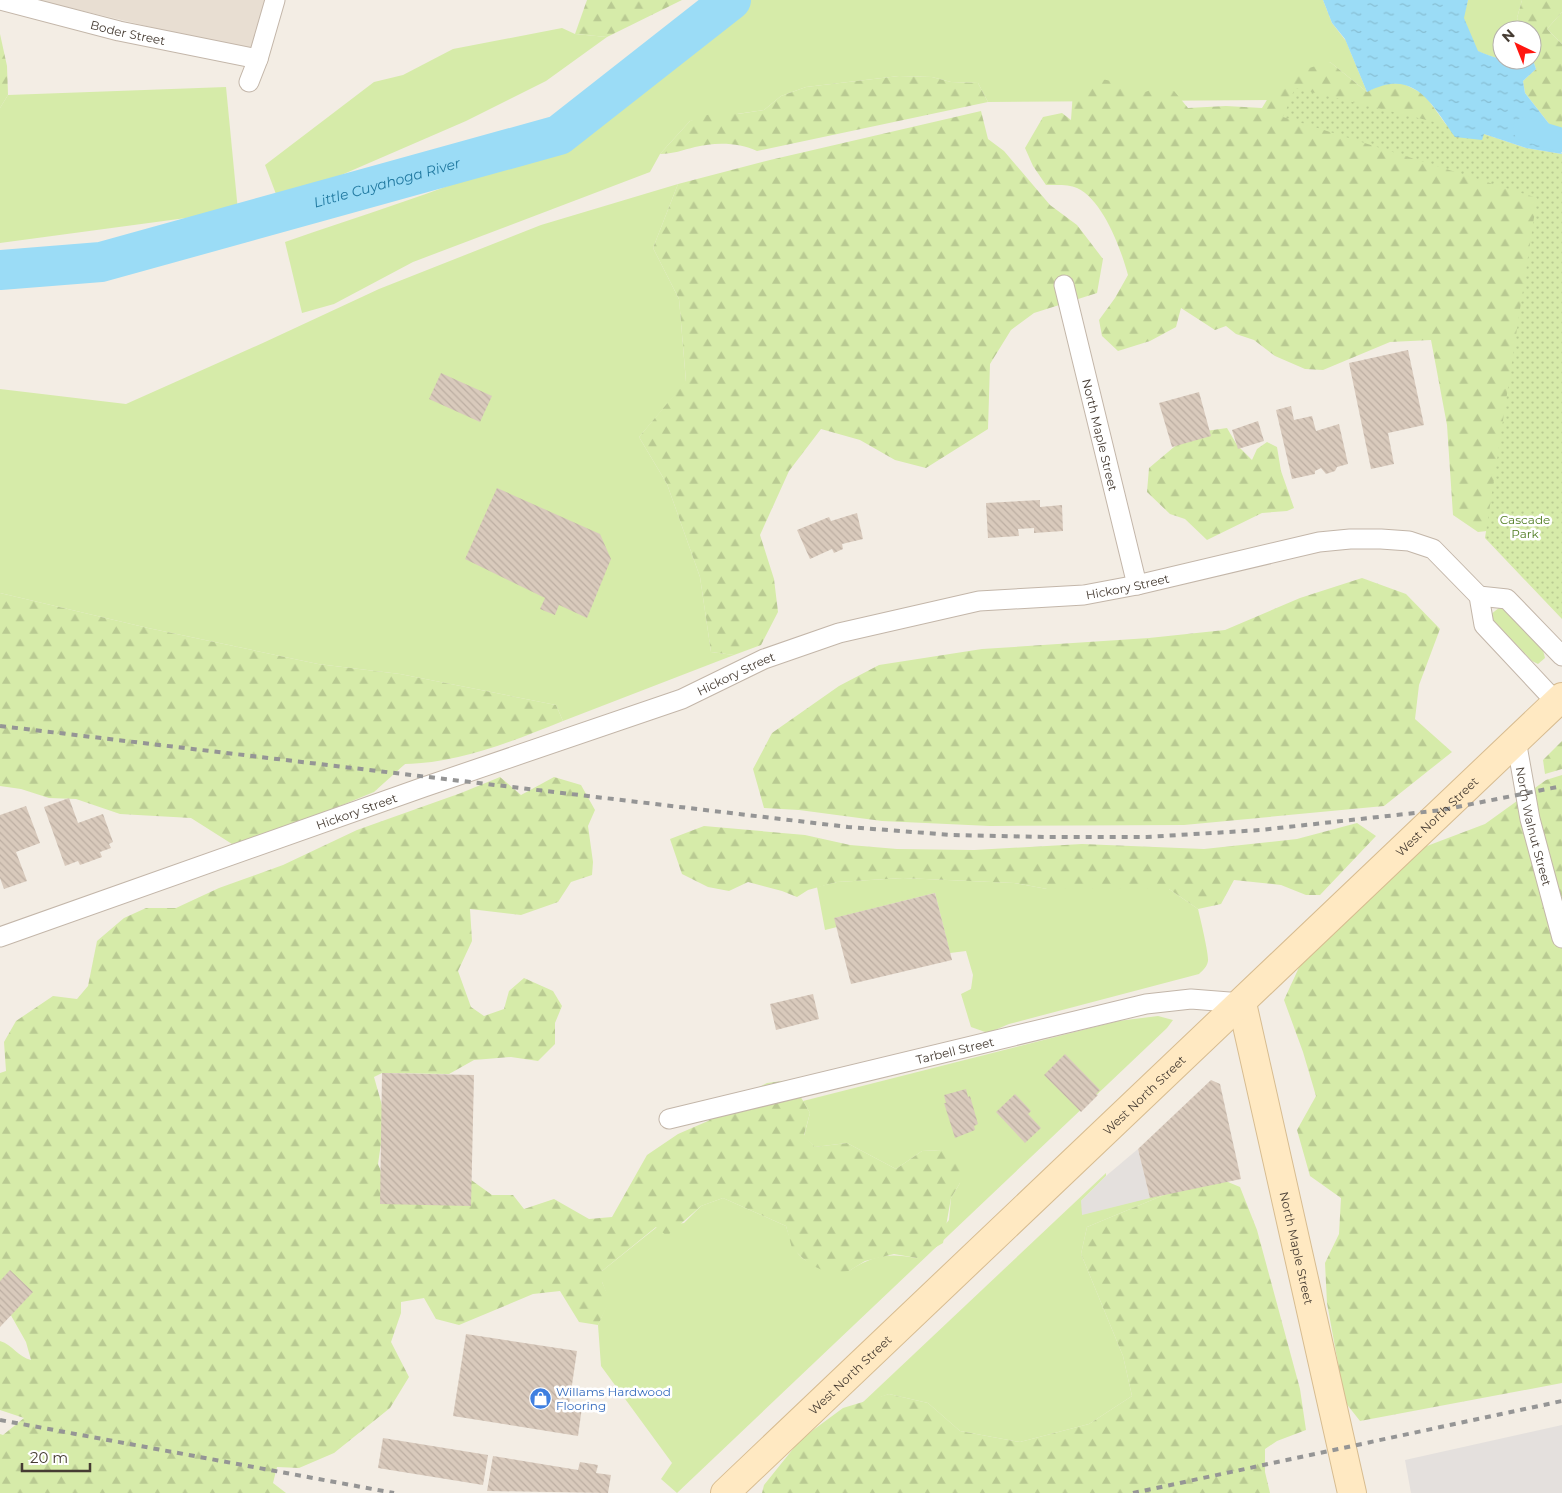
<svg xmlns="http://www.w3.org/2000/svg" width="1562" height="1493" font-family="Montserrat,sans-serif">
  <defs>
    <pattern id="forest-firs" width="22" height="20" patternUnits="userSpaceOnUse" patternTransform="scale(1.25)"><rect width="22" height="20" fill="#d6eba9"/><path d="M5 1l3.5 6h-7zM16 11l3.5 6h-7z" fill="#b9ca92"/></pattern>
    <pattern id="park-dots" width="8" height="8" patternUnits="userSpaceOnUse" patternTransform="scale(1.25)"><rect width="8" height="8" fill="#d6eba9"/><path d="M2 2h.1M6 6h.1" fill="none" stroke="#b9ca92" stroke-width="1.8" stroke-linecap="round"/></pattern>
    <pattern id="water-ripples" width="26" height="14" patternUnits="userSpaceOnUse" patternTransform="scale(1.25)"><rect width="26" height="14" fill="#9bdcf6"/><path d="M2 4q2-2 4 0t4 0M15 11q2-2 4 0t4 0" fill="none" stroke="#87bed3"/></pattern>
    <pattern id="building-back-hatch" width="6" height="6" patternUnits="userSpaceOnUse" patternTransform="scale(1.25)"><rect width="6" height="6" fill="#d9cabc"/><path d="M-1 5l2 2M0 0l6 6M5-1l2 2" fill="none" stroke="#bcaea2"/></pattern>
  </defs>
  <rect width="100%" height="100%" fill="#f3ede4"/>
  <!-- residential -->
  <path fill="#e8ded2" d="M37 0H271L256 52Z"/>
  <!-- grass -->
  <g fill="#d6eba9">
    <path d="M731 0H1323L1332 23 1346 41 1367 92 1330 62 1280 100 988 102 978 83 951 82 932 77 899 76 806 87 781 96 764 110 690 121 660 154 650 172 413 262 334 304 302 313 285 242C375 210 469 184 554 140H542L559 135Z"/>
    <path d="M1468 0H1522L1517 18 1522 30H1502V60H1532C1511 63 1497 59 1477 51L1463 18Z"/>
    <path d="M1562 12V44L1547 29Z"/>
    <path d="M562 28 575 34 607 37 546 81 466 121 279 202 265 165 374 82 403 75 453 49Z"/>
    <path d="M226 87 238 211 0 243V108L8 95Z"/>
    <path d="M678 184 653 248 679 299 686 382 639 437 667 484 700 577 711 652 734 655 563 721 556 705 400 674 318 664 148 628 0 593V389L126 404 265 342 379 289 541 225Z"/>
    <path d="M1500 607 1505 609 1543 650 1545 658 1538 664 1532 661 1493 620 1490 615Z"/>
    <path d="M903 878 1014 883 1047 889H1169L1198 909C1200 917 1209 955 1208 961 1207 967 1203 970 1199 974L1009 1024 988 1033 971 1027 961 994 971 989 973 975 966 951 950 953 935 893 835 918 837 927 825 930 817 887 837 882Z"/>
    <path d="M1158 1016 1173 1020 1167 1028 677 1493 661 1479 672 1463 601 1366 598 1325 609 1300 602 1282V1271L657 1227 684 1223 701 1206 723 1198 786 1226C798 1268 811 1264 849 1271 874 1255 888 1253 917 1258L949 1220 951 1198 960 1183 942 1150 922 1151 896 1169 847 1143 815 1147 804 1136 810 1113 803 1101 1118 1021Z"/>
    <path d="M1106 1173V1176L1081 1201 1164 1195 1087 1227 1081 1254 1123 1356 1132 1396 1089 1424 1020 1442 960 1431 928 1403 889 1394 861 1404Z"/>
  </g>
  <!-- forest -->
  <g fill="url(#forest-firs)">
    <path d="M587 0H682L607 37 575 34Z"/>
    <path d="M1522 0H1562V12L1547 29 1562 44V153L1550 125 1525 93 1523 81 1536 69 1532 57V30H1522L1517 18Z"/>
    <path d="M0 34 7 66 8 95 0 108Z"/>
    <path d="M1330 62 1367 92 1381 84 1402 83 1424 94 1455 137 1550 195 1505 529 1478 532 1453 515 1447 425 1431 340 1390 342 1323 370 1305 369 1275 356 1254 340 1236 334 1226 326 1215 330 1181 308 1176 327 1150 341 1118 351 1102 336 1099 320 1115 298 1128 275C1121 249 1103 200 1077 188 1069 184 1055 185 1046 185L1033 166 1025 148 1043 117 1062 113 1071 120 1073 91C1099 74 1110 76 1133 96L1154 89 1174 91 1188 108 1226 106 1262 108 1279 80 1295 72Z"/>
    <path d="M899 76 932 77 951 82 978 83 988 102 757 151C739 142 714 142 695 147 683 150 673 154 660 154L690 121 721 110 738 114 764 110 781 96 806 87Z"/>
    <path d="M981 111 988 139 1004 151 1050 205 1077 225 1103 259 1097 293 1034 313 1011 330 990 364 988 429 926 468 895 460 860 440 821 429 789 471 760 535 774 579 778 612 761 645 734 655 711 652 700 577 667 484 639 437 686 381 679 299 653 248 678 184 770 160Z"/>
    <path d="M1227 428 1237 445 1252 460 1257 449 1267 442 1277 447 1281 471 1294 508 1287 511 1262 513 1207 540 1185 519 1170 514 1147 492 1149 468 1174 447 1199 432Z"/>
    <path d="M1362 578 1406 594 1440 629 1419 685 1415 719 1452 752 1384 806 1184 825 990 826 882 821 799 810 764 808 753 769 772 733 839 686 879 665 982 649 1149 638 1225 630 1300 598Z"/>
    <path d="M0 593 148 628 318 664 400 674 556 705 563 721C513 741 460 763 405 764L374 792 274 833 232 844 191 818 120 814 76 799 49 798 21 789 0 786Z"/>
    <path d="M1562 741V769L1545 774 1543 760Z"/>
    <path d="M1562 775V1383L1360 1421 1345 1402 1327 1303 1325 1263 1339 1234 1341 1198 1310 1176 1297 1130 1316 1096 1303 1052 1284 1000 1301 963 1419 849 1485 824 1546 780Z"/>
    <path d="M500 777 521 795 554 777 581 785 595 810 588 826 593 862 592 875 571 882 558 902 521 915 470 909 472 941 458 971 471 1007 484 1016 504 1009 509 991 524 978 553 991 562 1006 555 1023V1044L538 1061 511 1057 474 1060 449 1074 382 1073 374 1077 385 1116 378 1164 388 1188 467 1177 492 1195H513L524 1209 554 1199 589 1219 612 1217 647 1155 678 1134 708 1121 744 1095 767 1083 791 1080 810 1113 804 1135 815 1147 847 1143 896 1169 922 1151 942 1150 962 1163 960 1183 951 1198 943 1243 917 1258 894 1254 865 1261 849 1271 831 1274 809 1264 792 1248 786 1226 723 1198 701 1206 667 1236 656 1227 602 1271V1282L610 1300 598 1325 579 1322 560 1291 533 1294 459 1325 436 1319 424 1298 401 1302V1313L391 1342 409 1377 390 1408 334 1453 299 1468 277 1467 273 1483 286 1493H0V1434L3 1435 24 1418 0 1410V1341C13 1345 18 1357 31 1360L26 1342 0 1296V1073L6 1071 4 1042 16 1021 53 996 77 999 88 986 97 941 124 918 146 908H176L219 888 283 865 357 830 461 793Z"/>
    <path d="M1357 823 1376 836 1320 895H1306L1281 885 1234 880 1221 904 1198 909 1169 889H1047L1014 883 903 878 837 882 808 890 797 897 782 891 748 882 729 891 708 887 682 874 670 839 704 826 805 835 850 845 897 849 974 850 1082 844 1204 849 1297 839Z"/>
    <path d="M1189 1180 1228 1182 1240 1187 1257 1230 1300 1389 1306 1430 1277 1441 1265 1449V1472L1270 1493H762L764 1485 801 1439 843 1408 889 1394 928 1403 960 1431 1020 1442 1089 1424 1132 1396 1123 1356 1081 1254 1087 1227 1164 1195Z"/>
  </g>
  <!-- park -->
  <path fill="url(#park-dots)" d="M1295 88 1484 134 1526 148 1562 154V619L1485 538 1537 198 1283 117Z"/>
  <!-- parking -->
  <g fill="#e4e0dd">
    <path d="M1138 1149 1150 1198 1082 1215 1081 1201 1106 1176Z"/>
    <path d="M1562 1425V1493H1411L1405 1460Z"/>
  </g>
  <!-- water -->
  <path fill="url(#water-ripples)" d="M1323 0H1468L1464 18 1478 51C1497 59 1512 63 1533 60L1536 69 1523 81 1525 93 1550 125 1562 154 1526 148 1484 134 1482 140 1455 137C1431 103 1414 67 1367 92L1345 39 1332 23Z"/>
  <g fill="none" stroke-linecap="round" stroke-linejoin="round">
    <!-- canal -->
    <path stroke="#9bdcf6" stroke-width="24" d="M1525 129 1562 140"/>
    <!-- river -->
    <path stroke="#9bdcf6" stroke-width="40" id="s1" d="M0 270 101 262 559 135 731 0"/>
  </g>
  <!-- building -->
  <g fill="url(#building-back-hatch)">
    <path d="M1408 350 1424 425 1388 433 1394 464 1371 469 1349 363Z"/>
    <path d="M441 373 492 396 480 422 429 399Z"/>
    <path d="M1199 392 1211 436 1172 447 1159 403Z"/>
    <path d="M1291 406 1294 420 1312 416 1316 431 1339 424 1348 464 1337 467 1335 471 1326 474 1321 468 1315 471V474L1292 479 1276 410Z"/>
    <path d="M1258 421 1264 441 1238 449 1232 430Z"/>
    <path d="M497 488 600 534 611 559 587 618 559 605 555 615 540 609 545 598 465 559Z"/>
    <path d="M1040 500V507L1062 505 1063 531 1034 533V528L1018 529 1019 536 988 538 986 503Z"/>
    <path d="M857 513 863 539 842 544 843 549 834 553 832 549 810 559 797 530 829 517 831 521Z"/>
    <path d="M69 798 78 823 103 814 113 842 109 844 111 848 100 852 102 857 80 865 78 861 65 866 44 807Z"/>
    <path d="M26 806 40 843 16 852 27 881 4 889 0 878V815Z"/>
    <path d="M935 893 952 960 851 984 834 918Z"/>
    <path d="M813 994 819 1019 776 1030 770 1004Z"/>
    <path d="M1065 1054 1100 1090 1096 1094 1098 1095 1081 1112 1044 1075Z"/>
    <path d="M382 1073 474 1075 471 1206 380 1204Z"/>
    <path d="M1211 1080 1220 1084 1241 1179 1150 1198 1138 1149Z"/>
    <path d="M966 1089 968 1097 970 1096 978 1124 974 1126 975 1130 955 1138 944 1103H946L944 1095Z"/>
    <path d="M1015 1094 1031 1111 1028 1114 1041 1128 1025 1143 996 1112Z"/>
    <path d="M10 1270 33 1292 0 1327V1281Z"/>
    <path d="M466 1334 577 1351 569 1405 582 1407 578 1436 453 1416Z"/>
    <path d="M383 1438 488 1455 483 1485 378 1468Z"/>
    <path d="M493 1456 578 1470 580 1462 598 1465 596 1473 611 1475 608 1493 487 1491Z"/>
  </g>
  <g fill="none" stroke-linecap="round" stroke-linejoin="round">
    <defs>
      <g id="street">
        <path id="s2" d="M0 0 119 31 258 59"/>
        <path d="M249 82 258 59 275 0"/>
        <path id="s3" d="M1064 285 1137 585"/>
        <path d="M1479 596 1507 599 1562 656"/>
        <path id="s4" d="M1516 740 1530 819 1562 938"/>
        <path id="s5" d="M0 937 424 787 682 699 764 659 839 633 979 601 1084 595 1137 585 1319 542 1350 539H1381L1409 541 1433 549 1479 596 1484 625 1556 702"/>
        <path id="s6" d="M669 1119 1146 1004 1191 999 1242 1003"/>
      </g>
      <g id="secondary">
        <path id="s7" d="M1242 1003 1352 1493"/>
        <path id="s8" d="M725 1493 1562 697"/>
      </g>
    </defs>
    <!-- street casing -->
    <use href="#street" stroke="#c3b6a9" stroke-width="21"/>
    <!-- secondary casing -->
    <use href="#secondary" stroke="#d7bc90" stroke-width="30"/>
    <!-- street -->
    <use href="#street" stroke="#fff" stroke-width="19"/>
    <!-- secondary -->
    <use href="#secondary" stroke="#ffe9c2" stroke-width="28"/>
    <!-- rail -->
    <g stroke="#959595" stroke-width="4" stroke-dasharray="6 6" stroke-linecap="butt">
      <path d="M0 726 848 827 952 835 1047 837H1147L1260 830 1442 810 1562 786"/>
      <path d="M0 1420 394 1493"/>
      <path d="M1133 1493 1562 1401"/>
    </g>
  </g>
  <!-- icons -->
  <defs>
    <symbol id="shop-disc" viewBox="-11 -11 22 22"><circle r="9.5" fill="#3f7fe0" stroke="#fff"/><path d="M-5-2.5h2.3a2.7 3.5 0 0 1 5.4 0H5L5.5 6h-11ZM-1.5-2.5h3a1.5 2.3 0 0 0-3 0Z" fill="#fff"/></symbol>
  </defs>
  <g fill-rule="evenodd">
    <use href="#shop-disc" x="528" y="1386" width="25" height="25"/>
  </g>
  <g text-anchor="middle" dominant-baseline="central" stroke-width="5" stroke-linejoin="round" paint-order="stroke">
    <!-- street labels -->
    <g font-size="12" fill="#463c33" stroke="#fff">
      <text stroke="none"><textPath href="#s2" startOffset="132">Boder Street</textPath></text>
      <text stroke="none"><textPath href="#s3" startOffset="154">North Maple Street</textPath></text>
      <text stroke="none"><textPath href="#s5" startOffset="1186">Hickory Street</textPath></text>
      <text stroke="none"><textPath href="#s5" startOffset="782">Hickory Street</textPath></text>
      <text stroke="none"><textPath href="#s5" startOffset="378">Hickory Street</textPath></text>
      <text stroke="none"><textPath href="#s8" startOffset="982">West North Street</textPath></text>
      <text stroke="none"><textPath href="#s4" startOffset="88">North Walnut Street</textPath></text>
      <text stroke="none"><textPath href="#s6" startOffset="294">Tarbell Street</textPath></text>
      <text stroke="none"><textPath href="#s8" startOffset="578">West North Street</textPath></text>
      <text stroke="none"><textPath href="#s7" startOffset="251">North Maple Street</textPath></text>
      <text stroke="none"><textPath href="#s8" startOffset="172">West North Street</textPath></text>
    </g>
    <!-- park labels -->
    <g font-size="12" fill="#4f7c22" stroke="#fff">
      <text x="1525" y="519">Cascade<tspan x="1525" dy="14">Park</tspan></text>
    </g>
    <!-- shop labels -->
    <g font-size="12" fill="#366cbe" stroke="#fff" text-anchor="start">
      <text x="556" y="1391">Willams Hardwood<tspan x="556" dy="14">Flooring</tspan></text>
    </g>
    <!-- water labels -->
    <g font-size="14" font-style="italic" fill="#227aa1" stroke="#fff">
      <text stroke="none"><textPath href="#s1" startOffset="398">Little Cuyahoga River</textPath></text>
    </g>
  </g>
  <!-- north arrow -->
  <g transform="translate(1517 45) rotate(317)"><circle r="24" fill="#ffffff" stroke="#b5b1ad"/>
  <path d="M0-4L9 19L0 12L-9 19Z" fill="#ff160f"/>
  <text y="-8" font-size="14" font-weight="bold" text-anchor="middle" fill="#463c33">N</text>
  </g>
  <!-- scale -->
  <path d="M22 1463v8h68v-8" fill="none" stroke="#463c33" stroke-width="2.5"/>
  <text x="30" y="1463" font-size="15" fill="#463c33" stroke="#ffffff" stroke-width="4" paint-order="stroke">20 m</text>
</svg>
